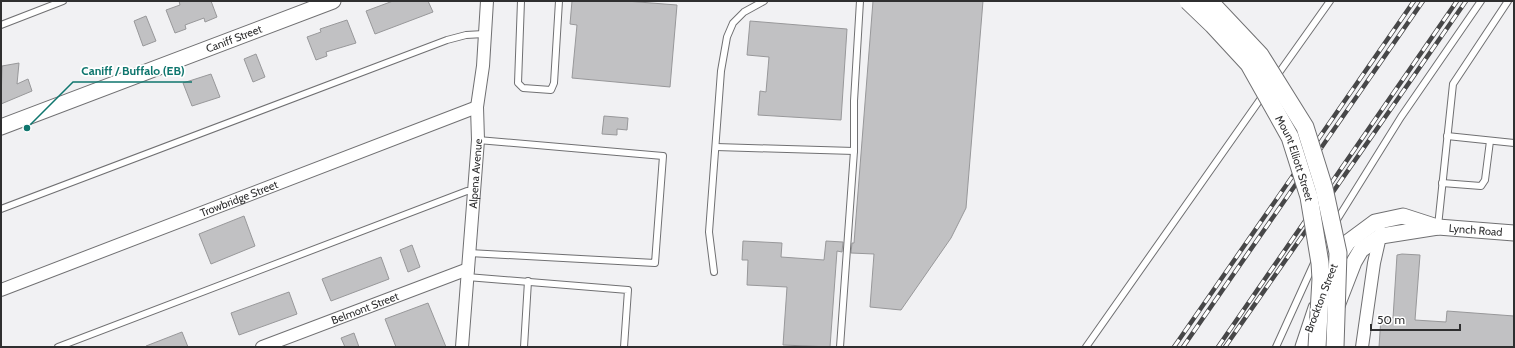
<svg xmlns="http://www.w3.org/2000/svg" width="1515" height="348" font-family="Cabin,sans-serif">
  <rect width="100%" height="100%" fill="#f1f1f3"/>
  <!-- building -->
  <g fill="#c1c1c3" stroke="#98989a">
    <path d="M179 1H211L217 17 205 22 204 18 185 25 186 29 175 33 166 10 180 5Z"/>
    <path d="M393 1H428L433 12 375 34 366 11Z"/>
    <path d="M572 1H626L677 5 670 87 572 78 577 25 570 24Z"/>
    <path d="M873 1H983L966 208 951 238 901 310 870 307 874 254 851 253 852 243H854Z"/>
    <path d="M146 16 156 41 143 46 134 21Z"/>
    <path d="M347 20 356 43 326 52 327 56 316 60 307 37 321 32 320 29Z"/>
    <path d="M750 21 847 29 841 120 758 115 760 91 766 92 769 57 747 55Z"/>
    <path d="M256 54 265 77 253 82 244 59Z"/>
    <path d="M19 63 17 84 28 79 32 91 1 104 2 66Z"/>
    <path d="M211 74 220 97 192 106 183 83Z"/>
    <path d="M604 116 628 118 627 130 617 129V135L602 134Z"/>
    <path d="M244 216 255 246 211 264 199 234Z"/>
    <path d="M743 241 782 243 781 257 824 260 826 241 843 242 842 252 837 251 830 347 783 345 787 287 747 285 748 260H742Z"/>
    <path d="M412 245 420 267 408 272 400 250Z"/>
    <path d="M1402 254 1420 255 1415 320 1446 322 1447 311 1514 316V347H1379L1381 317 1393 318 1397 255Z"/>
    <path d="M381 257 389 279 331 301 322 279Z"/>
    <path d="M289 292 297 314 239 335 231 313Z"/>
    <path d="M428 303 446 347H396L385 319Z"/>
    <path d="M182 332 188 347H146V346Z"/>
    <path d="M354 333 359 347H345L341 338Z"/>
  </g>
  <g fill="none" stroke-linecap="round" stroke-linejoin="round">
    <defs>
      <g id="service">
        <path d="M521 1 518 83 523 88 551 90 554 83 559 1"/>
        <path d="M1 25 63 1"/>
        <path d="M1276 77 1330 1"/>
        <path d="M1447 136 1514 143"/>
        <path d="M716 147 854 151"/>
        <path d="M1442 183 1481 186 1485 180 1490 141"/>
        <path d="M1 209 447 40 466 35 484 34"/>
        <path d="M1335 223 1401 117 1481 1"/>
        <path d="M1438 226 1453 84 1508 1"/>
        <path d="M469 253 655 263 663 156 478 140"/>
        <path d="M714 272 709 232 721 71 727 37 733 23 744 12 764 1"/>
        <path d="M467 277 628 290 624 347"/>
        <path d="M58 347 467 191H474"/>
        <path d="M524 347 528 281"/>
        <path d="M840 347 854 151V101L860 1"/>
        <path d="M1086 347 1264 94"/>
        <path d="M1276 347 1315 261"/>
      </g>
      <g id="minor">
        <path id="s1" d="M1 290 477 107"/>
        <path id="s2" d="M262 347 468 269"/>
        <path id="s3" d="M462 347 478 140 477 107 483 66 487 1"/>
        <path d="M1362 347 1374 263 1381 232"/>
      </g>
      <g id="tertiary">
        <path id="s4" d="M1 127 333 1"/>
        <path d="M1334 263 1348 242 1375 222 1403 216 1437 227"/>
        <path d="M1303 347 1316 308"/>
        <path id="s5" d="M1321 347 1354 262 1361 250 1381 236 1438 227 1514 233"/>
      </g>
    </defs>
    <!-- service casing -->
    <use href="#service" stroke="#707072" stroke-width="8"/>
    <!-- minor casing -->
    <use href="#minor" stroke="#707072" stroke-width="14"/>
    <!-- tertiary casing -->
    <use href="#tertiary" stroke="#707072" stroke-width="17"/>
    <!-- service -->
    <use href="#service" stroke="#fff" stroke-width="6"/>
    <!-- minor -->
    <use href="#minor" stroke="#fff" stroke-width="12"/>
    <!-- tertiary -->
    <use href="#tertiary" stroke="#fff" stroke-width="15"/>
    <defs>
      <g id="rail">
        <path d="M1174 347 1414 1"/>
        <path d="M1183 347 1423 1"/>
        <path d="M1218 347 1457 1"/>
        <path d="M1225 347 1466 1"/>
      </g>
    </defs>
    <!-- rail casing -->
    <use href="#rail" stroke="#474748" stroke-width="4.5"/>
    <!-- rail -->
    <use href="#rail" stroke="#fff" stroke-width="3" stroke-dasharray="9" stroke-linecap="butt"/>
    <defs>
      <g id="secondary-bridge">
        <path id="s6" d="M1188 1 1213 25 1249 64 1290 137 1309 197 1320 263 1321 279 1317 347"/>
        <path d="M1209 1 1260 55 1305 127 1324 188 1338 253 1335 347"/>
      </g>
    </defs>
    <!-- secondary-bridge casing -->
    <use href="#secondary-bridge" stroke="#707072" stroke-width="19" stroke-linecap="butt"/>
    <!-- secondary-bridge -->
    <use href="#secondary-bridge" stroke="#fff" stroke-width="17"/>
  </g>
  <g text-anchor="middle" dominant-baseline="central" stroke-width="3.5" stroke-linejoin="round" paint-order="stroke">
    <!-- street labels -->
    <g font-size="11" fill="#2f2f30" stroke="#fff">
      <text stroke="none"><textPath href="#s4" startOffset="249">Caniff Street</textPath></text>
      <text stroke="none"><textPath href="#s6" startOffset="193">Mount Elliott Street</textPath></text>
      <text stroke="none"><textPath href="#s3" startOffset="174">Alpena Avenue</textPath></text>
      <text stroke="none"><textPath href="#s1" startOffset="255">Trowbridge Street</textPath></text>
      <text stroke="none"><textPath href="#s5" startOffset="225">Lynch Road</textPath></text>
      <text transform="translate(1321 298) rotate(-69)">Brockton Street</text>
      <text stroke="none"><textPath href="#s2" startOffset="110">Belmont Street</textPath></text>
    </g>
  </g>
  <!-- callouts -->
  <path fill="none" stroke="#0f766e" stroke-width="1.5" d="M27 128L73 82H192"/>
  <circle fill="#0f766e" stroke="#fff" stroke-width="1.5" cx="27" cy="128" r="4"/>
  <g font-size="12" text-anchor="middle" font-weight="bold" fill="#0f766e" stroke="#fff" stroke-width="3.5" stroke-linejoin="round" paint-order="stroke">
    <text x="133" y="75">Caniff / Buffalo (EB)</text>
  </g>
  <!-- border -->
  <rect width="1515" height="348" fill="none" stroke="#2f2f30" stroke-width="4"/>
  <!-- scale -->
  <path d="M1371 324v6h89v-6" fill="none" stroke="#2f2f30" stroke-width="2"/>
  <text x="1377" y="324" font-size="12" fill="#2f2f30" stroke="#ffffff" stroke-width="3" paint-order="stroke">50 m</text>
</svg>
